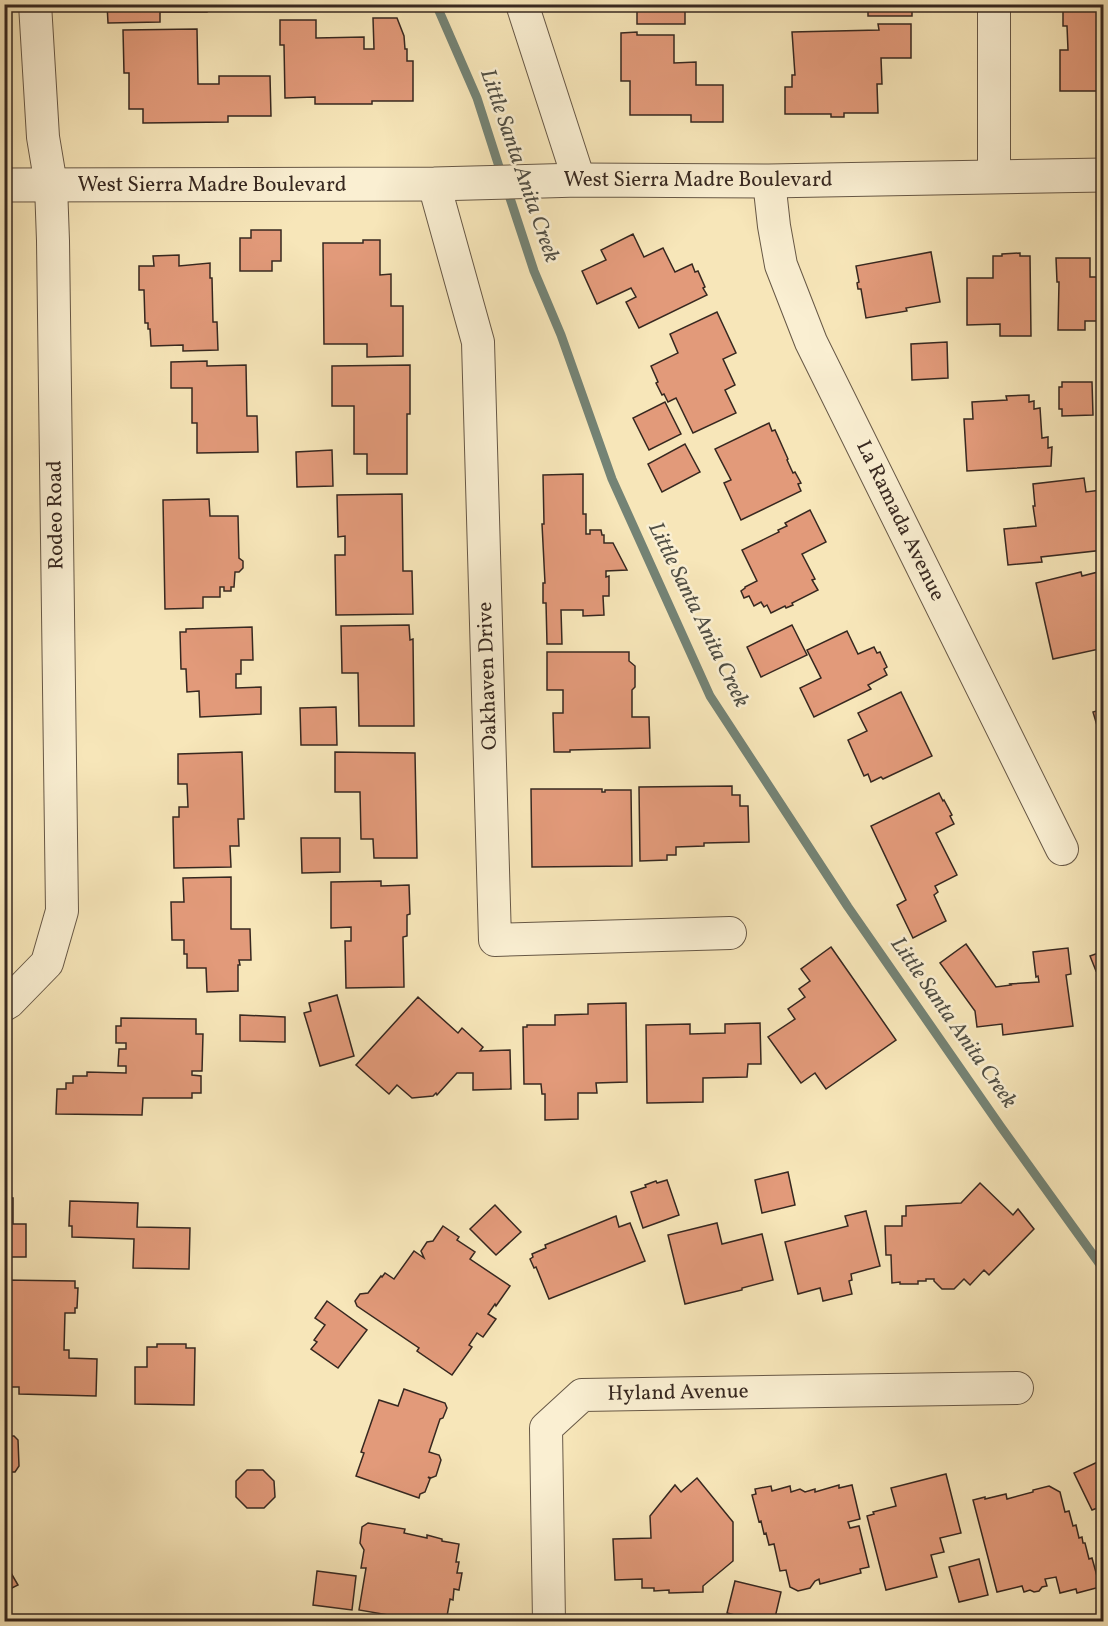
<svg xmlns="http://www.w3.org/2000/svg" width="1108" height="1626" font-family="Vollkorn,serif">
  <rect width="100%" height="100%" fill="#f7e6b9"/>
  <filter id="stains"><feTurbulence type="fractalNoise" baseFrequency=".00333" numOctaves="4"/><feColorMatrix values="0 0 0 0 .2 0 0 0 0 .09 0 0 0 0 .02 0 0 0 .5 -.17"/></filter>
  <radialGradient id="worn" r=".72"><stop offset=".6" stop-color="#630" stop-opacity="0"/><stop offset="1" stop-color="#630" stop-opacity=".3"/></radialGradient>
  <g fill="none" stroke-linecap="round" stroke-linejoin="round">
    <!-- stream -->
    <g stroke="#748375" stroke-width="9">
      <path d="M436 4 477 98 502 176"/>
      <path d="M507 189 534 271 561 335 612 479 710 696 848 907 1001 1127 1104 1270"/>
    </g>
  </g>
  <!-- building -->
  <g fill="#e29a7a" stroke="#372820" stroke-width="1.5">
    <path d="M107 4H207V12H160V22L108 23Z"/>
    <path d="M637 4H697V7H685V24H637Z"/>
    <path d="M851 4H914V5H912V16H868V5Z"/>
    <path d="M1063 4H1104V91H1060V50H1068L1067 26H1063Z"/>
    <path d="M373 18H397L404 36 405 49H407V61H413V101H372V104H315V97L285 98 284 45H280V20H316V38L364 37V49H374Z"/>
    <path d="M878 24H911V58H881L882 84H877L878 113H844V117H831V114H785V87H792V75H795L792 32 879 30Z"/>
    <path d="M197 29 198 84H219V76H270L271 116H228V122L143 123V109H129V73H124L123 30Z"/>
    <path d="M637 32V35H674V63L696 62V85H723V122H691V115H630V81H621V33Z"/>
    <path d="M251 230H281V261H272V271H240V238H251Z"/>
    <path d="M633 234 644 257 663 248 675 272 692 264 695 272 698 271 705 287 703 288 707 295 639 328 626 302 636 297 631 288 597 304 582 271 606 260 601 250Z"/>
    <path d="M363 240H380V275L391 274V306H403V356L367 357V344H324L323 243H363Z"/>
    <path d="M931 252 940 302 906 308 907 311 866 318 861 289H858L857 283 859 282 856 266Z"/>
    <path d="M1020 253V256H1030L1031 336H1000V324L967 325V278H993V256H1002V254Z"/>
    <path d="M179 255V266L210 263V278H212L213 322H217L218 350 183 351V345L151 346 150 329H148V323H145L144 290H139V266H154L153 256Z"/>
    <path d="M1056 258H1090V277H1104V321H1085V330H1058L1059 282H1057Z"/>
    <path d="M717 312 736 353 723 359 735 385 725 390 736 413 693 433 676 398 668 402 664 394 662 395 656 383 658 382 651 366 678 353 670 334Z"/>
    <path d="M947 342 948 378 912 380 911 344Z"/>
    <path d="M207 361V366L246 365 247 416H257L258 452 197 453V423H192V388H171V362Z"/>
    <path d="M410 365V414H407V474H367V454H354V406H332V366Z"/>
    <path d="M1062 382H1092L1093 415 1062 416V409H1059V387H1062Z"/>
    <path d="M1029 395V402L1034 401V409L1040 408 1042 438 1048 437V448L1052 447 1051 466 967 471 964 419H973L972 402 1007 400 1006 396Z"/>
    <path d="M665 402 681 434 649 450 633 418Z"/>
    <path d="M769 423 772 431 775 430 788 459 787 460 793 473 795 472 801 483 798 484 801 491 741 520 724 483 731 480 715 449Z"/>
    <path d="M685 444 700 472 662 492 648 464Z"/>
    <path d="M332 450 333 486 297 487 296 452Z"/>
    <path d="M583 474V514H586V534H590V530H601L602 535H604V543H613L627 570 606 571V577L609 576V596H603L604 615 583 616V610H561L562 644H547L546 603H543V583H545L542 524H544L543 475Z"/>
    <path d="M1084 478 1086 492 1101 490 1104 509V550L1041 557 1042 562 1008 565 1004 529 1036 526 1033 506H1035L1033 484Z"/>
    <path d="M402 494 403 571H412L413 614 336 615 335 555H345V536L338 537 337 495Z"/>
    <path d="M209 499 210 516H238L239 558 243 561V568L239 572H235L234 587H231V591H224V587H220V597H203V608L165 609 163 500Z"/>
    <path d="M810 510 826 542 802 554 815 579 812 580 818 590 792 603 793 605 786 608 785 606 771 613 767 605 764 607 761 602 754 606 749 596 744 598 741 591 745 588V587L757 581 742 550 779 532 778 530 787 526 785 523Z"/>
    <path d="M1081 572 1082 576 1098 572 1104 595V606L1097 608V611L1102 610 1103 619 1099 620 1104 638V648L1053 659 1036 583Z"/>
    <path d="M409 625 410 640 413 639 414 726H359L358 673H342L341 626Z"/>
    <path d="M792 625 807 655 761 677 747 647Z"/>
    <path d="M252 627 253 660H241V674H236V688L261 687V714L200 717 199 691 187 692 186 669H181L180 632H186V629Z"/>
    <path d="M847 631 858 654 874 647 877 653 880 652 887 667 884 669 887 675 868 685 871 689 814 717 800 688 821 678 807 650Z"/>
    <path d="M547 652H629V661L635 666V687L632 690V717H649L650 748 570 750V752H554L553 713H563V690H547Z"/>
    <path d="M901 692 932 756 883 779 881 777 871 782 868 774 864 776 848 740 867 731 858 713Z"/>
    <path d="M336 707 337 745H301L300 708Z"/>
    <path d="M1104 709V749L1093 712Z"/>
    <path d="M242 752 244 819H238L239 846H230L231 867 174 868 173 817H179V807H188L187 784H178V754Z"/>
    <path d="M335 752 415 753 417 858H374L373 839H361L360 792H335Z"/>
    <path d="M732 786V795H740V806H748L749 842 704 843V846L676 847V855H667V860L640 861 639 787Z"/>
    <path d="M531 789H602V792H605V790H631L632 866 532 867Z"/>
    <path d="M939 793 943 801 944 800 952 815 950 816 954 824 936 833 957 875 935 886 938 892 934 895 946 921 913 938 897 905 906 900 871 826Z"/>
    <path d="M301 838H340V872L302 873Z"/>
    <path d="M231 877V929H250L251 960H239L240 965H238V991L207 992 206 968H187V954H184V940H172L171 902H184L183 878Z"/>
    <path d="M381 881V886L409 885 410 914 407 915V936L403 937 404 987 346 988 345 941H351V927L331 928V882Z"/>
    <path d="M966 944 996 987 1011 985 1010 984 1039 982 1038 976 1036 977 1033 952 1068 948 1071 974 1066 975 1073 1026 1003 1035 1002 1024 977 1027 975 1011 940 963Z"/>
    <path d="M831 947 896 1040 826 1089 815 1073 801 1083 768 1037 795 1019 788 1009 805 997 799 989 810 981 801 969Z"/>
    <path d="M1104 951V979L1100 969 1096 971 1090 956Z"/>
    <path d="M337 995 354 1056 320 1066 304 1013 311 1011 309 1003Z"/>
    <path d="M418 997 458 1033 462 1028 483 1047 480 1051 510 1050 511 1089 473 1090V1073H457L437 1095 436 1093 433 1096 412 1098 397 1085 389 1094 356 1065Z"/>
    <path d="M626 1003 627 1082 596 1083 597 1093H578V1119L545 1120V1094H542L541 1084H524L523 1027H527V1025H555V1015L588 1014V1004Z"/>
    <path d="M240 1015 285 1017V1042L240 1041Z"/>
    <path d="M121 1018 196 1019V1034H203L202 1071H192V1075L201 1076V1093H192V1098H143L142 1115 56 1114 57 1089H66V1083H73V1076H87V1072L126 1073V1066H118L119 1049H126V1043H116V1026H121Z"/>
    <path d="M760 1023 761 1064H748L747 1077 703 1078V1102L647 1103 646 1025 690 1024V1034L725 1033V1024Z"/>
    <path d="M4 1167 7 1171V1181L5 1184V1187H7V1198H13V1224H26V1257H6L4 1258Z"/>
    <path d="M788 1172 795 1205 762 1213 755 1180Z"/>
    <path d="M667 1180 679 1215 643 1228 631 1192 646 1187 645 1185 656 1181 657 1183Z"/>
    <path d="M980 1183 1013 1215 1018 1209 1034 1229 989 1275 984 1270 970 1285 964 1279 954 1289H942L934 1281V1279H926V1281H918V1284H900V1282L892 1283 891 1255H886L885 1226H902V1216H906V1206L961 1203Z"/>
    <path d="M70 1201 138 1203 137 1227 190 1228 189 1269 133 1268 134 1239 72 1237V1226H69Z"/>
    <path d="M495 1205 521 1232 496 1255 470 1229Z"/>
    <path d="M866 1211 880 1266 851 1274 852 1280 849 1281 852 1294 823 1301 820 1288 798 1294 785 1242 848 1226 845 1216Z"/>
    <path d="M616 1216 619 1227 630 1223 645 1261 549 1299 536 1267 534 1268 530 1259 533 1257 532 1254 546 1248 545 1245Z"/>
    <path d="M717 1223 722 1244 762 1234 773 1280 742 1288V1290L685 1304 668 1235Z"/>
    <path d="M443 1226 459 1237 457 1240 475 1252 470 1259 510 1286 496 1306 495 1304 488 1314 496 1319 483 1337 477 1333 469 1345 472 1347 452 1375 417 1351 419 1348 357 1306 355 1301 360 1294 368 1293 381 1276 382 1277 385 1273 394 1279 414 1251 424 1258 421 1251 427 1242 433 1241Z"/>
    <path d="M4 1280 75 1281V1288H78L77 1308H75V1313H65L64 1350H69V1358L97 1359 96 1396 19 1394V1387H4Z"/>
    <path d="M327 1301 367 1330 338 1368 311 1349 317 1342 314 1340 325 1325 315 1318Z"/>
    <path d="M157 1344H186V1348H195L194 1405 135 1404V1367H147V1347H157Z"/>
    <path d="M404 1389 445 1403 447 1408 443 1418 440 1419 429 1452 439 1455 441 1460 436 1476 431 1478 428 1477 430 1479 425 1492 420 1494 419 1498 356 1476 364 1453 361 1452 379 1400 398 1406Z"/>
    <path d="M4 1436H14L18 1440 19 1466 15 1472H5L4 1477Z"/>
    <path d="M1104 1459V1514L1100 1507 1092 1510 1074 1473Z"/>
    <path d="M247 1470H263L274 1481 275 1497 264 1508H247L236 1497V1481Z"/>
    <path d="M946 1474 961 1533 940 1538 944 1552 931 1555 937 1577 886 1590 867 1516 874 1514 873 1512 896 1506 891 1488Z"/>
    <path d="M697 1478 733 1522V1561L703 1586V1592L669 1593V1590L654 1591V1588H642V1579L615 1580 613 1539 651 1538 650 1516 675 1485 681 1492Z"/>
    <path d="M839 1485V1488L852 1485 860 1519 848 1522 850 1528 859 1526 869 1567 860 1569 861 1573 820 1584 819 1579 815 1581 810 1588 798 1591 790 1587 786 1570 780 1571 774 1544 769 1545 766 1533 764 1534 761 1521 759 1522 752 1495 756 1494 755 1489 771 1486 772 1491 790 1486 791 1492 800 1489 805 1492 815 1489V1492Z"/>
    <path d="M1049 1486 1060 1492 1065 1512 1069 1511 1073 1526 1076 1525 1079 1538 1082 1537 1083 1543H1085L1089 1559 1092 1558 1100 1587 1077 1593 1076 1589 1060 1593 1056 1577 1045 1579 1047 1586 1042 1587 1039 1591 1034 1592 1030 1590 1024 1592 1022 1586 997 1592 973 1500 985 1497V1499L1006 1494 1007 1499 1033 1492V1490Z"/>
    <path d="M368 1523 405 1529 404 1533 427 1538V1535L442 1539V1541L459 1544 456 1562H459L457 1573H462L459 1590 454 1589 453 1600 450 1599 446 1622H429L359 1610 366 1568H361L364 1550 360 1543 362 1527Z"/>
    <path d="M979 1559 988 1595 959 1602 949 1567Z"/>
    <path d="M4 1561 18 1585 4 1592Z"/>
    <path d="M317 1571 356 1576 352 1610 313 1605Z"/>
    <path d="M735 1581 781 1592 774 1622 763 1620 762 1622 727 1613Z"/>
  </g>
  <g fill="none" stroke-linecap="round" stroke-linejoin="round">
    <defs>
      <g id="minor">
        <path d="M522 4 579 180"/>
        <path d="M994 177V4"/>
        <path d="M769 181 774 226 781 265 811 342 1062 849"/>
        <path d="M434 184 478 342 495 940 730 933"/>
        <path d="M4 1005 9 1002 47 963 62 911 53 241 51 185 43 137 35 4"/>
        <path d="M549 1622 546 1428 582 1395 1017 1388"/>
      </g>
      <path id="tertiary" d="M4 185 434 184 579 180 769 181 1104 175"/>
    </defs>
    <!-- minor casing -->
    <use href="#minor" stroke="#675846" stroke-width="34"/>
    <!-- tertiary casing -->
    <use href="#tertiary" stroke="#675846" stroke-width="35"/>
    <!-- minor -->
    <use href="#minor" stroke="#faefd2" stroke-width="32"/>
    <!-- tertiary -->
    <use href="#tertiary" stroke="#faefd2" stroke-width="33"/>
  </g>
  <g text-anchor="middle" dominant-baseline="central" stroke-width="5" stroke-linejoin="round" paint-order="stroke">
    <!-- street labels -->
    <g font-size="21" fill="#372820" stroke="#faefd2">
      <text x="698" y="180">West Sierra Madre Boulevard</text>
      <text x="212" y="185">West Sierra Madre Boulevard</text>
      <text transform="translate(56 515) rotate(-91)">Rodeo Road</text>
      <text transform="translate(900 521) rotate(64)">La Ramada Avenue</text>
      <text transform="translate(488 676) rotate(-92)">Oakhaven Drive</text>
      <text transform="translate(678 1393) rotate(-1)">Hyland Avenue</text>
    </g>
    <!-- water labels -->
    <g font-size="22" font-style="italic" fill="#504e44" stroke="#faefd2">
      <text transform="translate(519 166) rotate(71)">Little Santa Anita Creek</text>
      <text transform="translate(698 615) rotate(64)">Little Santa Anita Creek</text>
      <text transform="translate(953 1023) rotate(55)">Little Santa Anita Creek</text>
    </g>
  </g>
  <!-- margin -->
  <rect width="1108" height="1626" fill="none" stroke="#f7e6b9" stroke-width="24"/>
  <rect x="6" y="6" width="1096" height="1614" fill="none" stroke="#372820" stroke-width="3"/>
  <rect x="12" y="12" width="1084" height="1602" fill="none" stroke="#372820" stroke-width="1.5"/>
  <rect width="100%" height="100%" filter="url(#stains)"/>
  <rect width="100%" height="100%" fill="url(#worn)"/>
</svg>
